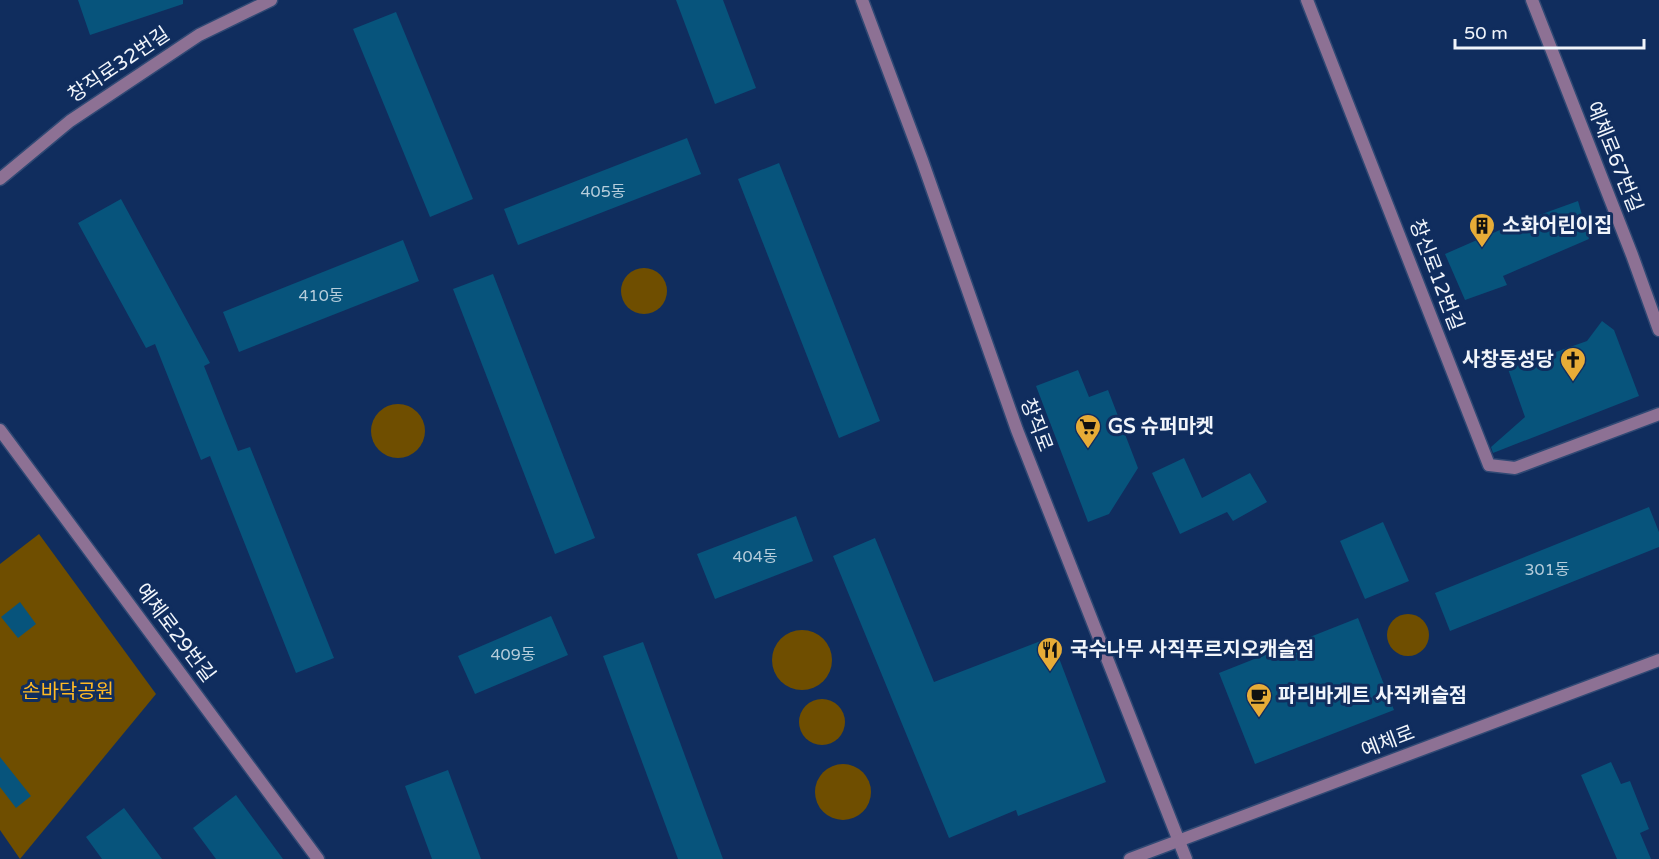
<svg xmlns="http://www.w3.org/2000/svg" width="1659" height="859" font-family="'Varela Round','Noto Sans KR',sans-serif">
  <rect width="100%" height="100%" fill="#102d5e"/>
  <!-- green -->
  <g fill="#6f4e00">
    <circle cx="644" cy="291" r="23"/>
    <circle cx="398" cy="431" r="27"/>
    <path d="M39 534 156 694 20 859 0 830V564Z"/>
    <circle cx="1408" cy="635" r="21"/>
    <circle cx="802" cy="660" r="30"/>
    <circle cx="822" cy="722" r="23"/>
    <circle cx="843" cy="792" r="28"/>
  </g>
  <!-- building -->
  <g fill="#07547c">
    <path d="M78 0H183V4L90 35Z"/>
    <path d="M676 0H723L756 88 715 104Z"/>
    <path d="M396 12 473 199 430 217 353 29Z"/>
    <path d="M687 138 701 174 518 245 504 209Z"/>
    <path d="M779 163 880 421 839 438 738 179Z"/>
    <path d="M121 199 210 363 204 366 238 451 250 447 334 658 296 673 210 456 201 460 155 344 146 348 78 223Z"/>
    <path d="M1578 201 1589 239 1503 276 1507 285 1465 300 1445 254 1509 226Z"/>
    <path d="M403 240 419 281 239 352 223 312Z"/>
    <path d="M493 274 595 538 555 554 453 289Z"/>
    <path d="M1602 321 1614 330 1639 396 1493 453 1491 447 1525 417 1508 369 1587 341Z"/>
    <path d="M1078 370 1089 397 1108 390 1138 468 1109 514 1088 522 1036 386Z"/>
    <path d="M1184 458 1202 498 1250 473 1267 502 1233 521 1227 512 1180 534 1152 473Z"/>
    <path d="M1649 507 1659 532V547L1450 631 1435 593Z"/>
    <path d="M796 516 813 561 715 599 697 554Z"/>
    <path d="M1383 522 1409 581 1365 599 1340 541Z"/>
    <path d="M875 538 934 682 1051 637 1106 782 1018 816 1016 810 949 838 833 556Z"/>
    <path d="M20 602 36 624 18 638 1 617Z"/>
    <path d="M551 616 568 655 475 694 458 656Z"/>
    <path d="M1358 618 1394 710 1255 764 1219 673Z"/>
    <path d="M643 642 723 859H678L603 656Z"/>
    <path d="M0 757 31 796 16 808 0 787Z"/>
    <path d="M1611 762 1621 784 1630 781 1649 829 1640 833 1651 859H1617L1581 775Z"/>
    <path d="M448 770 481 859H432L405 786Z"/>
    <path d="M236 795 283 859H216L193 828Z"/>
    <path d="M124 808 162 859H102L86 837Z"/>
  </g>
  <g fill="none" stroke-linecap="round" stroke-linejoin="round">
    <defs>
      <g id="minor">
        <path d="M862 0 922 160 1017 430 1186 859"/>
        <path d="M1307 0 1489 465 1515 468 1659 414"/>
        <path d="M1532 0 1632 255 1659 330"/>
        <path d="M0 179 70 121 199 35 271 0"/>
        <path d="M0 430 318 859"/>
      </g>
      <path id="tertiary" d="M1130 859 1659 660"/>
    </defs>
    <!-- minor casing -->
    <use href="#minor" stroke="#304974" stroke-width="15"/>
    <!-- tertiary casing -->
    <use href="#tertiary" stroke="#304974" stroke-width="15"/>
    <!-- minor -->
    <use href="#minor" stroke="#8d7194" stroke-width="12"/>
    <!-- tertiary -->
    <use href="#tertiary" stroke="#8d7194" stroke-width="12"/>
  </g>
  <!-- icons -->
  <defs>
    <symbol id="building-pin" viewBox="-11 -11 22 30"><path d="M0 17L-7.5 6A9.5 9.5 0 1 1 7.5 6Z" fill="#e7ac37" stroke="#102d5e"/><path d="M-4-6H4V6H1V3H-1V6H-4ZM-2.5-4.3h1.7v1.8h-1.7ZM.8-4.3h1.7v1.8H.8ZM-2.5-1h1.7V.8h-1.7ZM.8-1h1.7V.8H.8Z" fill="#111"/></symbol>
    <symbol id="church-pin" viewBox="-11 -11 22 30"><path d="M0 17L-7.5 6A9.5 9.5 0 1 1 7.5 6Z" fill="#e7ac37" stroke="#102d5e"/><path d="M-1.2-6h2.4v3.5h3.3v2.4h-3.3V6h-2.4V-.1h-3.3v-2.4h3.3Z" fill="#111"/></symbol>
    <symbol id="supermarket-pin" viewBox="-11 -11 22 30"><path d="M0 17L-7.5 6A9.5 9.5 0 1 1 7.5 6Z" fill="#e7ac37" stroke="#102d5e"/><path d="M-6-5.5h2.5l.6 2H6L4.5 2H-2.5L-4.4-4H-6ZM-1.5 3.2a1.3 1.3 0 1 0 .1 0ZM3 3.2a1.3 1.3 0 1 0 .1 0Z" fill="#111"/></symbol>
    <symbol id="restaurant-pin" viewBox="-11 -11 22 30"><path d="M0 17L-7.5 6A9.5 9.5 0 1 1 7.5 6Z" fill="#e7ac37" stroke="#102d5e"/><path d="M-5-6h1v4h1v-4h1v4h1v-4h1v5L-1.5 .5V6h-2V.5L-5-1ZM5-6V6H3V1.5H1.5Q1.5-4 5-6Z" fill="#111"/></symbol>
    <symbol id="cafe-pin" viewBox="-11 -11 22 30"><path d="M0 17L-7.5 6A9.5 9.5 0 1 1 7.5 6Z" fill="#e7ac37" stroke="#102d5e"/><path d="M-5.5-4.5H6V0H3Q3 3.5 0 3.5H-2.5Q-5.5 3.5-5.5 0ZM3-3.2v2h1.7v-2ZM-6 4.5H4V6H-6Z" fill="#111"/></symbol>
  </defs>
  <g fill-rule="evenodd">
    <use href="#building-pin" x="1467" y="211" width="30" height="40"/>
    <use href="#church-pin" x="1558" y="345" width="30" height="40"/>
    <use href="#supermarket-pin" x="1073" y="412" width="30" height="40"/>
    <use href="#restaurant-pin" x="1035" y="635" width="30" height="40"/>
    <use href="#cafe-pin" x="1244" y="681" width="30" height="40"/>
  </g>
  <g text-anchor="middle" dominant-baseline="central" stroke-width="6" stroke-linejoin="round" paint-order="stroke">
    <!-- number labels -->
    <g font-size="16" fill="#b6cddb">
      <text x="603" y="192">405동</text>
      <text x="321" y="296">410동</text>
      <text x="755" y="557">404동</text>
      <text x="1547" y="570">301동</text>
      <text x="513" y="655">409동</text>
    </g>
    <!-- street labels -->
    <g font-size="20" fill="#f1f5fb" stroke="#102d5e">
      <text transform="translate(119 65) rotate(-34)">창직로32번길</text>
      <text transform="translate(1614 157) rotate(68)">예체로67번길</text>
      <text transform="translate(1436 275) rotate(69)">창신로12번길</text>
      <text transform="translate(1036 425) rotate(69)">창직로</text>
      <text transform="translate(175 633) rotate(53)">예체로29번길</text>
      <text transform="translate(1388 742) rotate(-21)">예체로</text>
    </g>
    <!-- poi labels -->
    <g font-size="20" font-weight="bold" fill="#f1f5fb" stroke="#102d5e" text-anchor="start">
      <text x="1502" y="226">소화어린이집</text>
      <text x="1554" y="360" text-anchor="end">사창동성당</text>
      <text x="1108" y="427">GS 슈퍼마켓</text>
      <text x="1070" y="650">국수나무 사직푸르지오캐슬점</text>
      <text x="1278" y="696">파리바게트 사직캐슬점</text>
    </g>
    <!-- park labels -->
    <g font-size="20" fill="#ffb924" stroke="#102d5e">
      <text x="68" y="692">손바닥공원</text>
    </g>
  </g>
  <!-- scale -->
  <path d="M1455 39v9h189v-9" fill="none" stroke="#f1f5fb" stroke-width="3"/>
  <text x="1464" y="39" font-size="18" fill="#f1f5fb" stroke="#102d5e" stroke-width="4.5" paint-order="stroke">50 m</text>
</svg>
